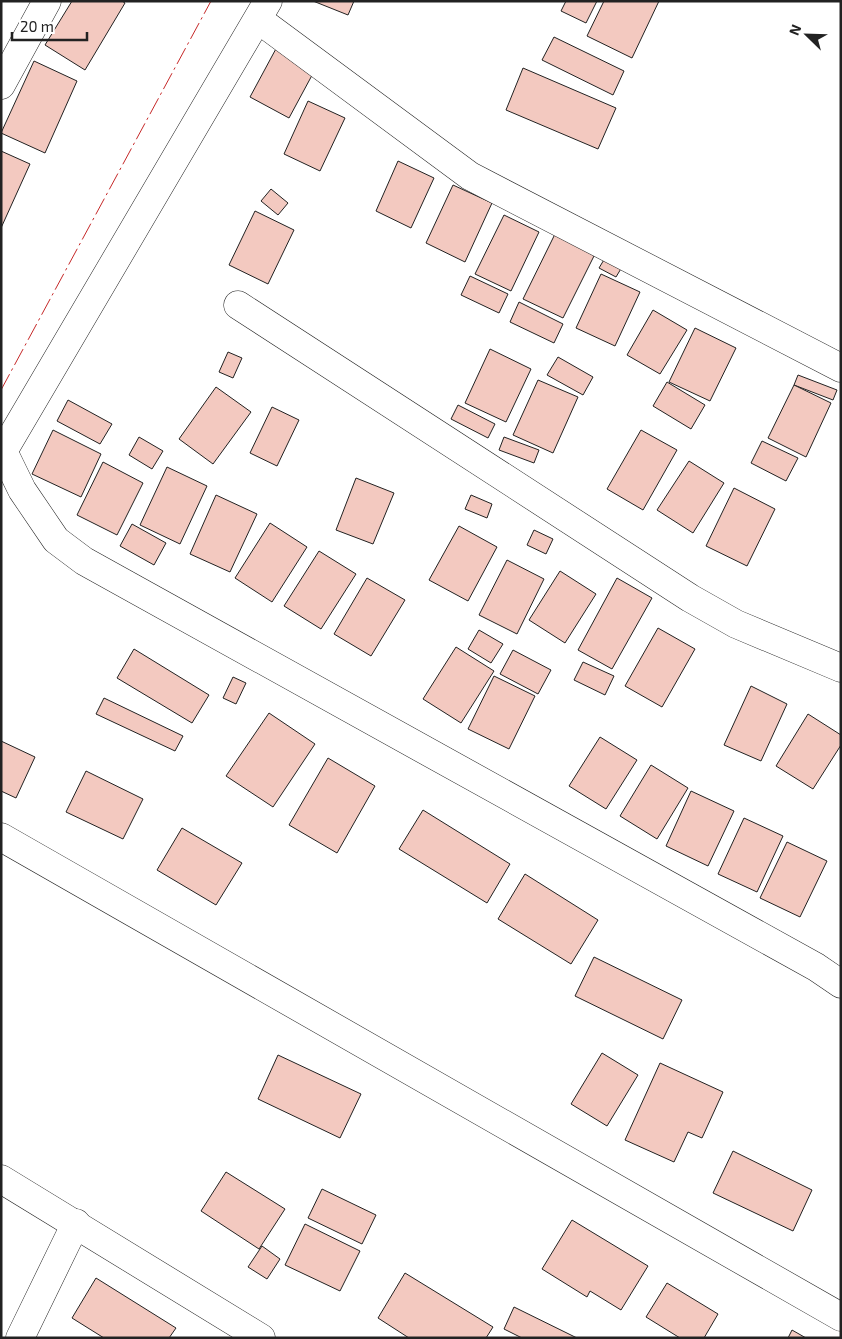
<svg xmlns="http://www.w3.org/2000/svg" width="842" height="1339" font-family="'Exo 2',sans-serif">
  <rect width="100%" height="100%" fill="#fff"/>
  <!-- building -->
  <g fill="#f3c9c0" stroke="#222">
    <path d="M72 1H122L125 3 85 70 45 45Z"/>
    <path d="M313 1H354L348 15Z"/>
    <path d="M566 1H597L586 23 561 11Z"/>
    <path d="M604 1H659L632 58 587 36Z"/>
    <path d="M554 37 624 71 613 95 542 60Z"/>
    <path d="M278 45 317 66 289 118 250 97Z"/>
    <path d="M34 61 77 81 45 153 1 133Z"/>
    <path d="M523 68 616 108 598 149 506 110Z"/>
    <path d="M308 101 345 118 320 171 284 154Z"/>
    <path d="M1 151 30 164 1 228Z"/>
    <path d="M398 161 434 178 411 228 376 211Z"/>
    <path d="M453 185 492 203 465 262 426 243Z"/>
    <path d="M271 189 288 203 278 215 261 201Z"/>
    <path d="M255 211 294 230 268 284 229 265Z"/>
    <path d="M504 215 539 232 511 291 475 274Z"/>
    <path d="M555 234 595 254 563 318 523 299Z"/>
    <path d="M608 253 625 262 616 277 599 268Z"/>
    <path d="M601 274 640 292 615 346 576 328Z"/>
    <path d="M470 276 508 294 499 313 461 295Z"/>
    <path d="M519 302 563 324 554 343 510 322Z"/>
    <path d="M653 310 687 330 660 374 627 355Z"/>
    <path d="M695 328 736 348 710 401 669 382Z"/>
    <path d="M490 349 531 369 506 422 465 403Z"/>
    <path d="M228 352 242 358 233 378 219 372Z"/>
    <path d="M558 357 593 377 583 395 547 375Z"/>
    <path d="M798 375 837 390 833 400 794 385Z"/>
    <path d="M538 380 578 397 553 453 513 435Z"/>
    <path d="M667 382 705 405 691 429 653 406Z"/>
    <path d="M794 385 831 403 806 457 768 438Z"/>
    <path d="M216 387 251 412 213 464 179 439Z"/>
    <path d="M68 400 112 424 100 444 57 421Z"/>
    <path d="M458 405 495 424 488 438 451 419Z"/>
    <path d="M272 407 299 420 277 466 250 453Z"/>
    <path d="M53 430 101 454 81 497 32 474Z"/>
    <path d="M641 430 677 450 643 510 607 489Z"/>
    <path d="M139 437 163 451 152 469 129 455Z"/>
    <path d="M504 437 539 450 534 463 499 450Z"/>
    <path d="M762 441 798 458 786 481 751 463Z"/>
    <path d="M689 461 724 483 693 533 657 510Z"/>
    <path d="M103 462 143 483 117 535 77 515Z"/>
    <path d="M167 467 207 486 180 544 140 525Z"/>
    <path d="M356 478 394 493 373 544 336 530Z"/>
    <path d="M734 488 775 509 747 566 706 546Z"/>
    <path d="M216 495 257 514 230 572 190 554Z"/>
    <path d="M471 495 492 504 487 518 465 509Z"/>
    <path d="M270 523 307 547 272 602 235 578Z"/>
    <path d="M132 524 166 543 154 565 120 546Z"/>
    <path d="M459 526 497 547 468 601 429 580Z"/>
    <path d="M534 530 553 539 546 554 527 545Z"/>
    <path d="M319 551 356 574 321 629 284 606Z"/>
    <path d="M507 560 544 579 517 634 479 615Z"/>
    <path d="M560 571 596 594 565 643 529 620Z"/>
    <path d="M367 578 405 600 371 656 334 634Z"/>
    <path d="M617 578 652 598 612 669 578 650Z"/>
    <path d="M658 628 695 649 662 707 625 686Z"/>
    <path d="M479 630 503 644 491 663 468 649Z"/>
    <path d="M456 647 494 671 461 723 423 699Z"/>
    <path d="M134 649 209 695 192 723 117 678Z"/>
    <path d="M513 650 551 670 538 694 500 674Z"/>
    <path d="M583 662 614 676 605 695 574 680Z"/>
    <path d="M494 676 535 696 509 749 468 729Z"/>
    <path d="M233 677 246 683 236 704 223 698Z"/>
    <path d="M751 686 787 704 761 761 724 745Z"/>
    <path d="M104 698 183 736 175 751 96 714Z"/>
    <path d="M269 713 315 744 273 807 226 776Z"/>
    <path d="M808 714 841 735V745L813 789 776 766Z"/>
    <path d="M600 737 637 760 606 809 569 786Z"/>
    <path d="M1 741 35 757 16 798 1 791Z"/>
    <path d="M328 758 375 786 337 853 289 825Z"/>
    <path d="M651 765 688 788 657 839 620 816Z"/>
    <path d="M86 771 143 799 123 839 66 812Z"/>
    <path d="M691 791 734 811 708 866 666 846Z"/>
    <path d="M423 810 510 864 487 903 399 849Z"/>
    <path d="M744 818 783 836 757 892 718 874Z"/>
    <path d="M182 828 242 863 216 905 157 870Z"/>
    <path d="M787 842 827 861 800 917 760 898Z"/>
    <path d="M525 874 598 920 571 964 498 919Z"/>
    <path d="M594 957 682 1000 663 1039 575 996Z"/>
    <path d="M602 1053 638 1075 607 1126 571 1104Z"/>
    <path d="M278 1055 361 1094 340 1138 258 1099Z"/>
    <path d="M660 1063 723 1092 702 1138 688 1132 674 1162 625 1140Z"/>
    <path d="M733 1151 812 1190 793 1231 713 1193Z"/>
    <path d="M226 1172 285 1209 259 1249 201 1211Z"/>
    <path d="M322 1189 376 1215 362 1244 308 1218Z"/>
    <path d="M572 1220 648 1266 621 1310 590 1291 587 1297 542 1269Z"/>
    <path d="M305 1224 360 1251 340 1291 285 1265Z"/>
    <path d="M262 1246 280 1259 267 1279 248 1267Z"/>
    <path d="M405 1273 493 1327 486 1338H409L378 1318Z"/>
    <path d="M96 1278 176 1328 169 1338H104L72 1318Z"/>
    <path d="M667 1283 718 1314 704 1338H680L646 1317Z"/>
    <path d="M514 1307 577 1338H522L504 1329Z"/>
    <path d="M792 1330 806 1338H788Z"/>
  </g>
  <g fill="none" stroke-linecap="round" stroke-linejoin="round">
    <defs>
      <g id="minor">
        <path d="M259 20 470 176 841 368"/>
        <path d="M1 85 47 1"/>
        <path d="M238 305 690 598 736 624 841 668"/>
        <path d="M3 451 22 490 56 540 84 561 816 967 841 984"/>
        <path d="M1 455 268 1"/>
        <path d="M1 837 841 1317"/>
        <path d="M1 1179 261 1338"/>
        <path d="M20 1338 76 1223"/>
      </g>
    </defs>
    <!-- minor casing -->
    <use href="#minor" stroke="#222" stroke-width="29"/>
    <!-- minor -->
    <use href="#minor" stroke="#fff" stroke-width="28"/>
    <!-- power -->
    <path stroke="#c62828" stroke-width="1" stroke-dasharray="18 4 2.5 4" stroke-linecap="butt" d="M1 390 211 1"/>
  </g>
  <!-- border -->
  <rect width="842" height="1339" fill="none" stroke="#222222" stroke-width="5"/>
  <!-- north arrow -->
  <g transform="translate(807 35) rotate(293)" stroke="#ffffff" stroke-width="4" paint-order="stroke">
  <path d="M0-4L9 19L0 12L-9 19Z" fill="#222222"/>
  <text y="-8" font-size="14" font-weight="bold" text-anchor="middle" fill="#222222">N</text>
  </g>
  <!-- scale -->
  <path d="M12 32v8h75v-8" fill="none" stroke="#222222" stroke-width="2.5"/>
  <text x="20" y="32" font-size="15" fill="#222222" stroke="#ffffff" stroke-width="4" paint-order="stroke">20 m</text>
</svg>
